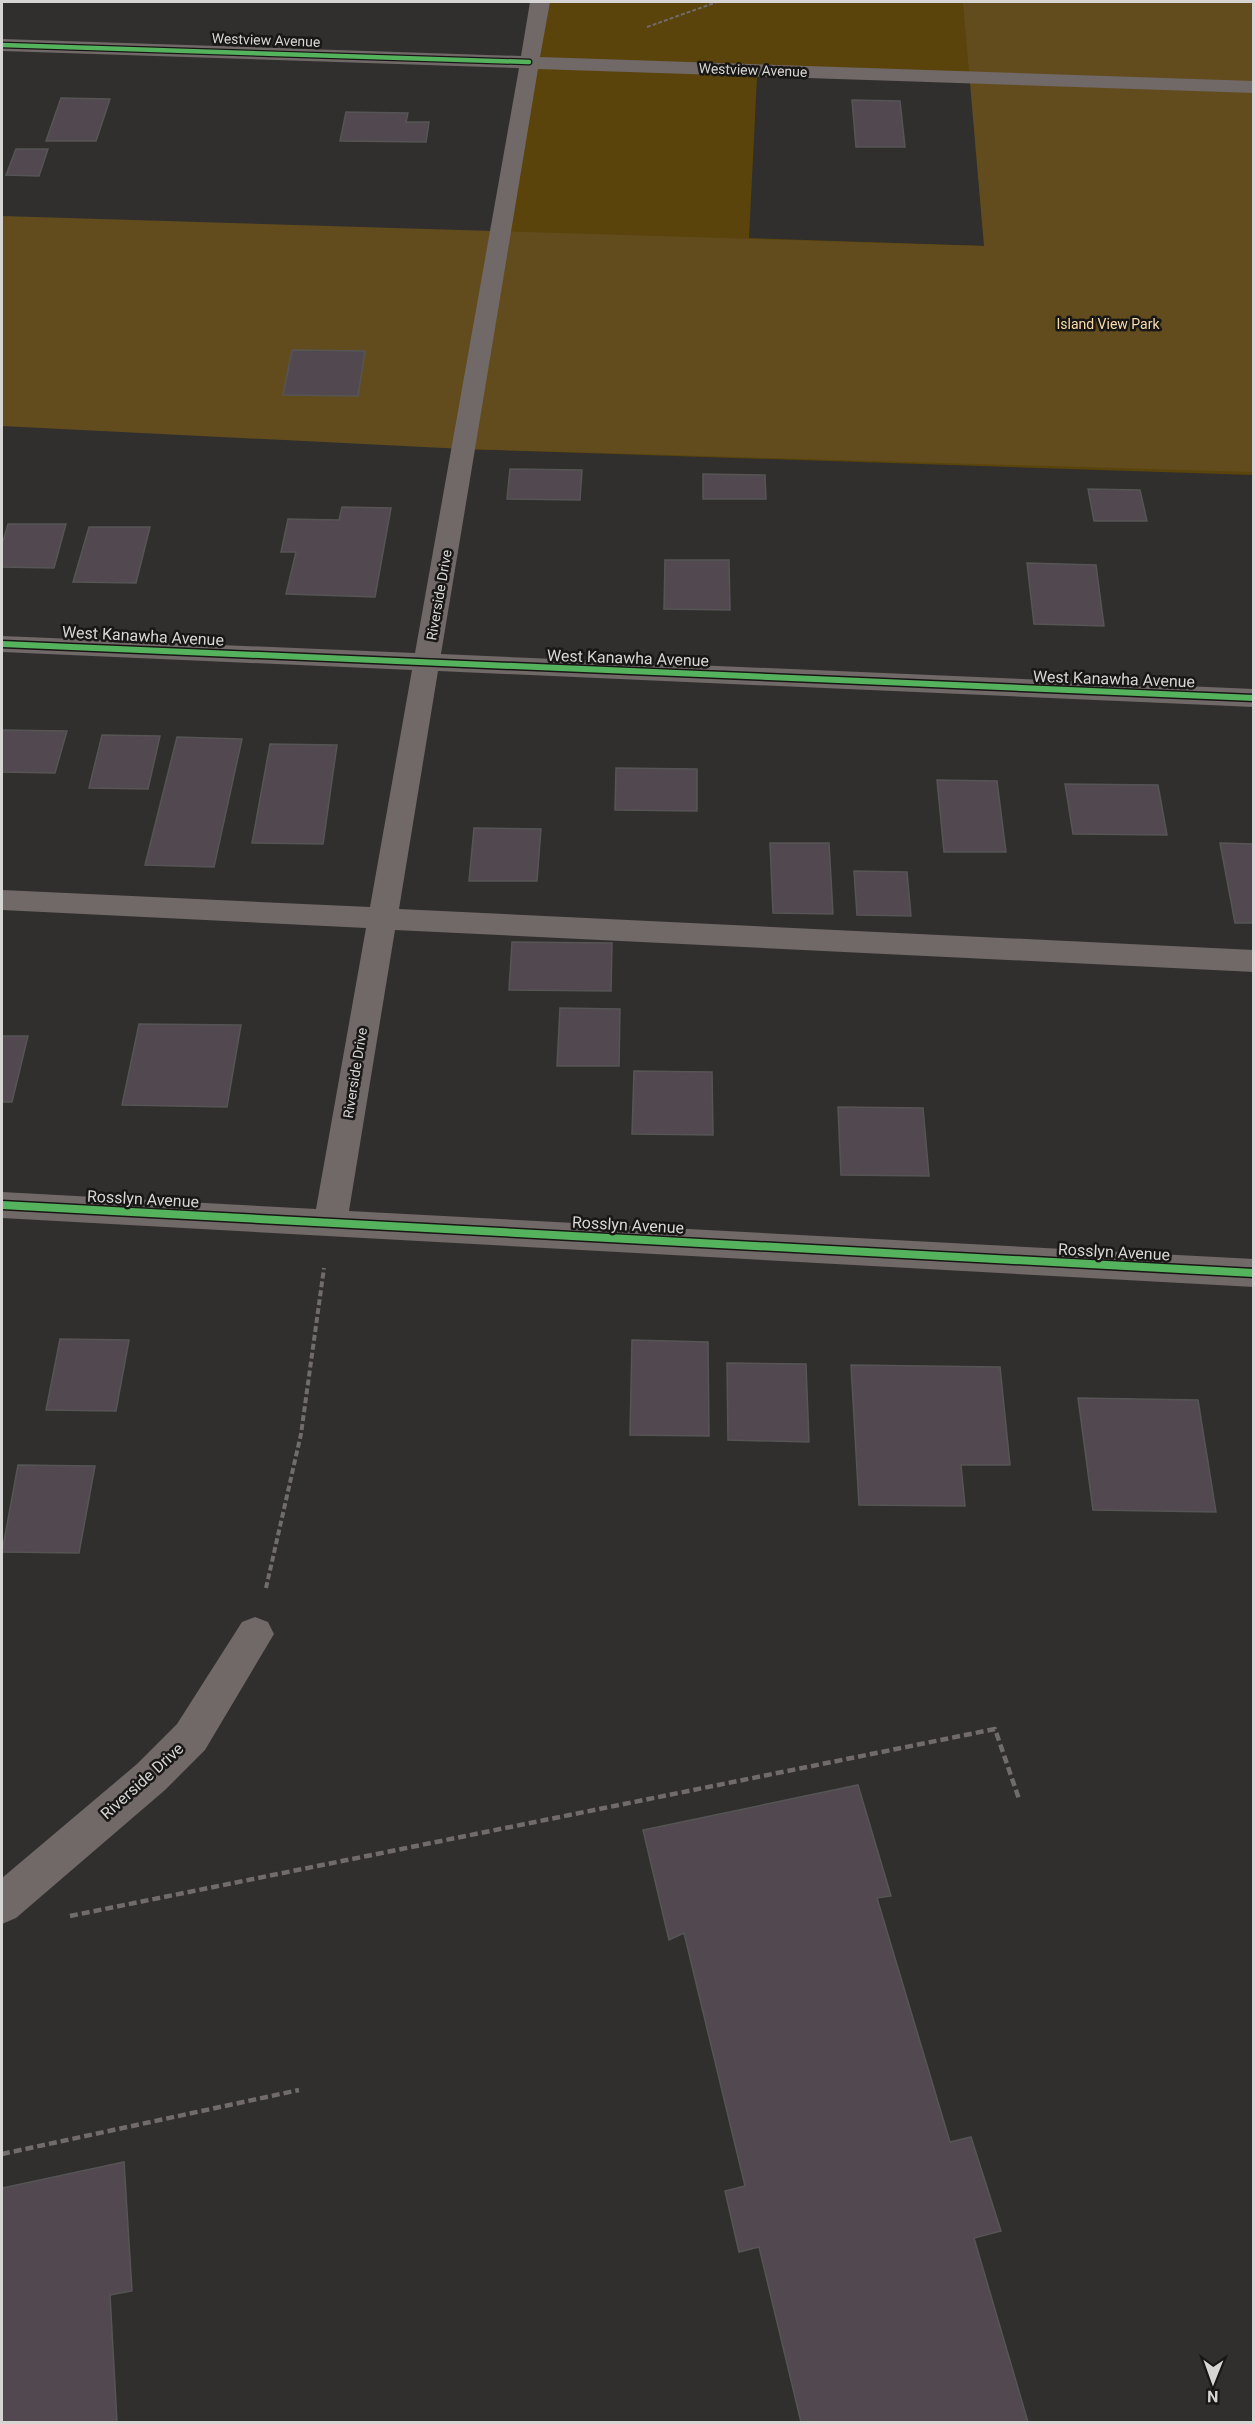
<svg xmlns="http://www.w3.org/2000/svg" width="1255" height="2424" font-family="Roboto,sans-serif">
  <rect width="100%" height="100%" fill="#302f2d"/>
  <!-- green -->
  <path fill="#5a440b" fill-rule="evenodd" d="M540 2H1253V475L464 449ZM757 77H970L985 246 749 238Z"/>
  <!-- forest -->
  <path fill="#624c1e" d="M963 2H1253V472L464 449 2 426V216L984 246Z"/>
  <!-- building -->
  <g fill="#52484f" stroke="#565555" stroke-width="1.5">
    <path d="M61 98 110 99 96 141H46Z"/>
    <path d="M852 100 900 101 905 147H856Z"/>
    <path d="M346 112 408 113 406 122H429L426 142 340 141Z"/>
    <path d="M16 149H48L39 176 6 175Z"/>
    <path d="M292 350 365 351 358 396 283 395Z"/>
    <path d="M510 469 582 470 580 500 507 499Z"/>
    <path d="M703 474 765 475 766 499H703Z"/>
    <path d="M1088 489 1140 490 1147 521H1094Z"/>
    <path d="M342 507 391 508 375 597 286 594 296 552H281L288 519 339 520Z"/>
    <path d="M8 524H66L54 568 2 567V545Z"/>
    <path d="M89 527H150L136 583 73 582Z"/>
    <path d="M665 560H729L730 610 664 609Z"/>
    <path d="M1027 563 1096 565 1104 626 1034 624Z"/>
    <path d="M2 730 67 731 55 773 2 772Z"/>
    <path d="M102 735 160 736 148 789 89 788Z"/>
    <path d="M177 737 242 739 214 867 145 865Z"/>
    <path d="M270 744 337 745 323 844 252 843Z"/>
    <path d="M616 768 697 769V811L615 810Z"/>
    <path d="M937 780 997 781 1006 852H944Z"/>
    <path d="M1065 784 1158 785 1167 835 1073 834Z"/>
    <path d="M474 828 541 829 537 881H469Z"/>
    <path d="M770 843H829L833 914 773 913Z"/>
    <path d="M1220 843 1254 844V923H1235Z"/>
    <path d="M854 871 907 872 911 916 857 915Z"/>
    <path d="M512 942 612 943 611 991 509 990Z"/>
    <path d="M560 1008 620 1009 619 1066H557Z"/>
    <path d="M139 1024 241 1025 227 1107 122 1105Z"/>
    <path d="M2 1036H28L12 1102H2Z"/>
    <path d="M634 1071 712 1072 713 1135 632 1134Z"/>
    <path d="M838 1107 923 1108 929 1176 841 1175Z"/>
    <path d="M60 1339 129 1340 116 1411 46 1410Z"/>
    <path d="M632 1340 708 1342 709 1436 630 1435Z"/>
    <path d="M727 1363 806 1364 809 1442 728 1440Z"/>
    <path d="M851 1365 1000 1367 1010 1465H961L965 1506 859 1505Z"/>
    <path d="M1078 1398 1198 1400 1216 1512 1093 1510Z"/>
    <path d="M18 1465 95 1466 79 1553 2 1552Z"/>
    <path d="M858 1785 891 1896 877 1898 950 2142 971 2137 1001 2231 974 2238 1028 2422H801L759 2247 739 2252 725 2191 745 2186 684 1933 669 1940 643 1830Z"/>
    <path d="M124 2162 132 2291 110 2295 117 2422H2V2188Z"/>
  </g>
  <g fill="none" stroke-linecap="round" stroke-linejoin="round">
    <!-- path-far2 -->
    <path stroke="#716b6b" stroke-width="2" stroke-dasharray="4 2" stroke-linecap="butt" d="M647 27 717 2"/>
    <!-- path-far1 -->
    <path stroke="#716b6b" stroke-width="4" stroke-dasharray="6 3" stroke-linecap="butt" d="M266 1588 301 1434 324 1268"/>
    <!-- path -->
    <g stroke="#716b6b" stroke-width="4.5" stroke-dasharray="8 4" stroke-linecap="butt">
      <path d="M70 1916 995 1729 1019 1799"/>
      <path d="M2 2154 299 2090"/>
    </g>
    <!-- minor -->
    <g fill="#716868" fill-rule="evenodd">
      <path d="M530 2H550L540 57 1254 81V93L538 69 441 654 1254 689V707L438 671 399 909 1254 950V972L395 930 349 1211 1254 1259V1287L2 1218V1192L316 1209 366 928 2 910V890L370 907 412 670 2 652V636L415 653 519 68 2 51V39L521 56Z"/>
      <path d="M255 1617 268 1622 274 1634 205 1750 165 1790 16 1918 2 1924V1878L137 1764 177 1724 242 1622Z"/>
    </g>
    <defs>
      <path id="cycleway-far2" d="M2 45 529 62"/>
      <path id="cycleway-far1" d="M2 644 1254 698"/>
      <path id="cycleway" d="M2 1205 1254 1273"/>
    </defs>
    <!-- cycleway-far2 casing -->
    <use href="#cycleway-far2" stroke="#181716" stroke-width="7"/>
    <!-- cycleway-far1 casing -->
    <use href="#cycleway-far1" stroke="#181716" stroke-width="9"/>
    <!-- cycleway casing -->
    <use href="#cycleway" stroke="#181716" stroke-width="11"/>
    <!-- cycleway-far2 -->
    <use href="#cycleway-far2" stroke="#56b35d" stroke-width="4.5"/>
    <!-- cycleway-far1 -->
    <use href="#cycleway-far1" stroke="#56b35d" stroke-width="6"/>
    <!-- cycleway -->
    <use href="#cycleway" stroke="#56b35d" stroke-width="8"/>
  </g>
  <g text-anchor="middle" dominant-baseline="central" stroke-width="5" stroke-linejoin="round" paint-order="stroke">
    <!-- far-street labels -->
    <g font-size="14" fill="#d6d5d3" stroke="#181716">
      <text transform="translate(266 40) rotate(2)">Westview Avenue</text>
      <text transform="translate(753 70) rotate(2)">Westview Avenue</text>
      <text transform="translate(439 595) rotate(-80)">Riverside Drive</text>
      <text transform="translate(355 1073) rotate(-81)">Riverside Drive</text>
    </g>
    <!-- far-park labels -->
    <g font-size="14" fill="#f8dba6" stroke="#181716">
      <text x="1108" y="324">Island View Park</text>
    </g>
    <!-- street labels -->
    <g font-size="16" fill="#d6d5d3" stroke="#181716">
      <text transform="translate(143 636) rotate(3)">West Kanawha Avenue</text>
      <text transform="translate(628 658) rotate(2)">West Kanawha Avenue</text>
      <text transform="translate(1114 679) rotate(2)">West Kanawha Avenue</text>
      <text transform="translate(143 1199) rotate(3)">Rosslyn Avenue</text>
      <text transform="translate(628 1225) rotate(3)">Rosslyn Avenue</text>
      <text transform="translate(1114 1252) rotate(3)">Rosslyn Avenue</text>
      <text transform="translate(142 1781) rotate(-42)">Riverside Drive</text>
    </g>
  </g>
  <!-- border -->
  <rect width="1255" height="2424" fill="none" stroke="#d6d5d3" stroke-width="6"/>
  <!-- north arrow -->
  <g transform="translate(1213 2382) rotate(181)" stroke="#181716" stroke-width="4.5" paint-order="stroke">
  <path d="M0-4.5L10 22L0 15L-10 22Z" fill="#d6d5d3"/>
  <text y="-9" font-size="16" font-weight="bold" text-anchor="middle" fill="#d6d5d3">N</text>
  </g>
</svg>
